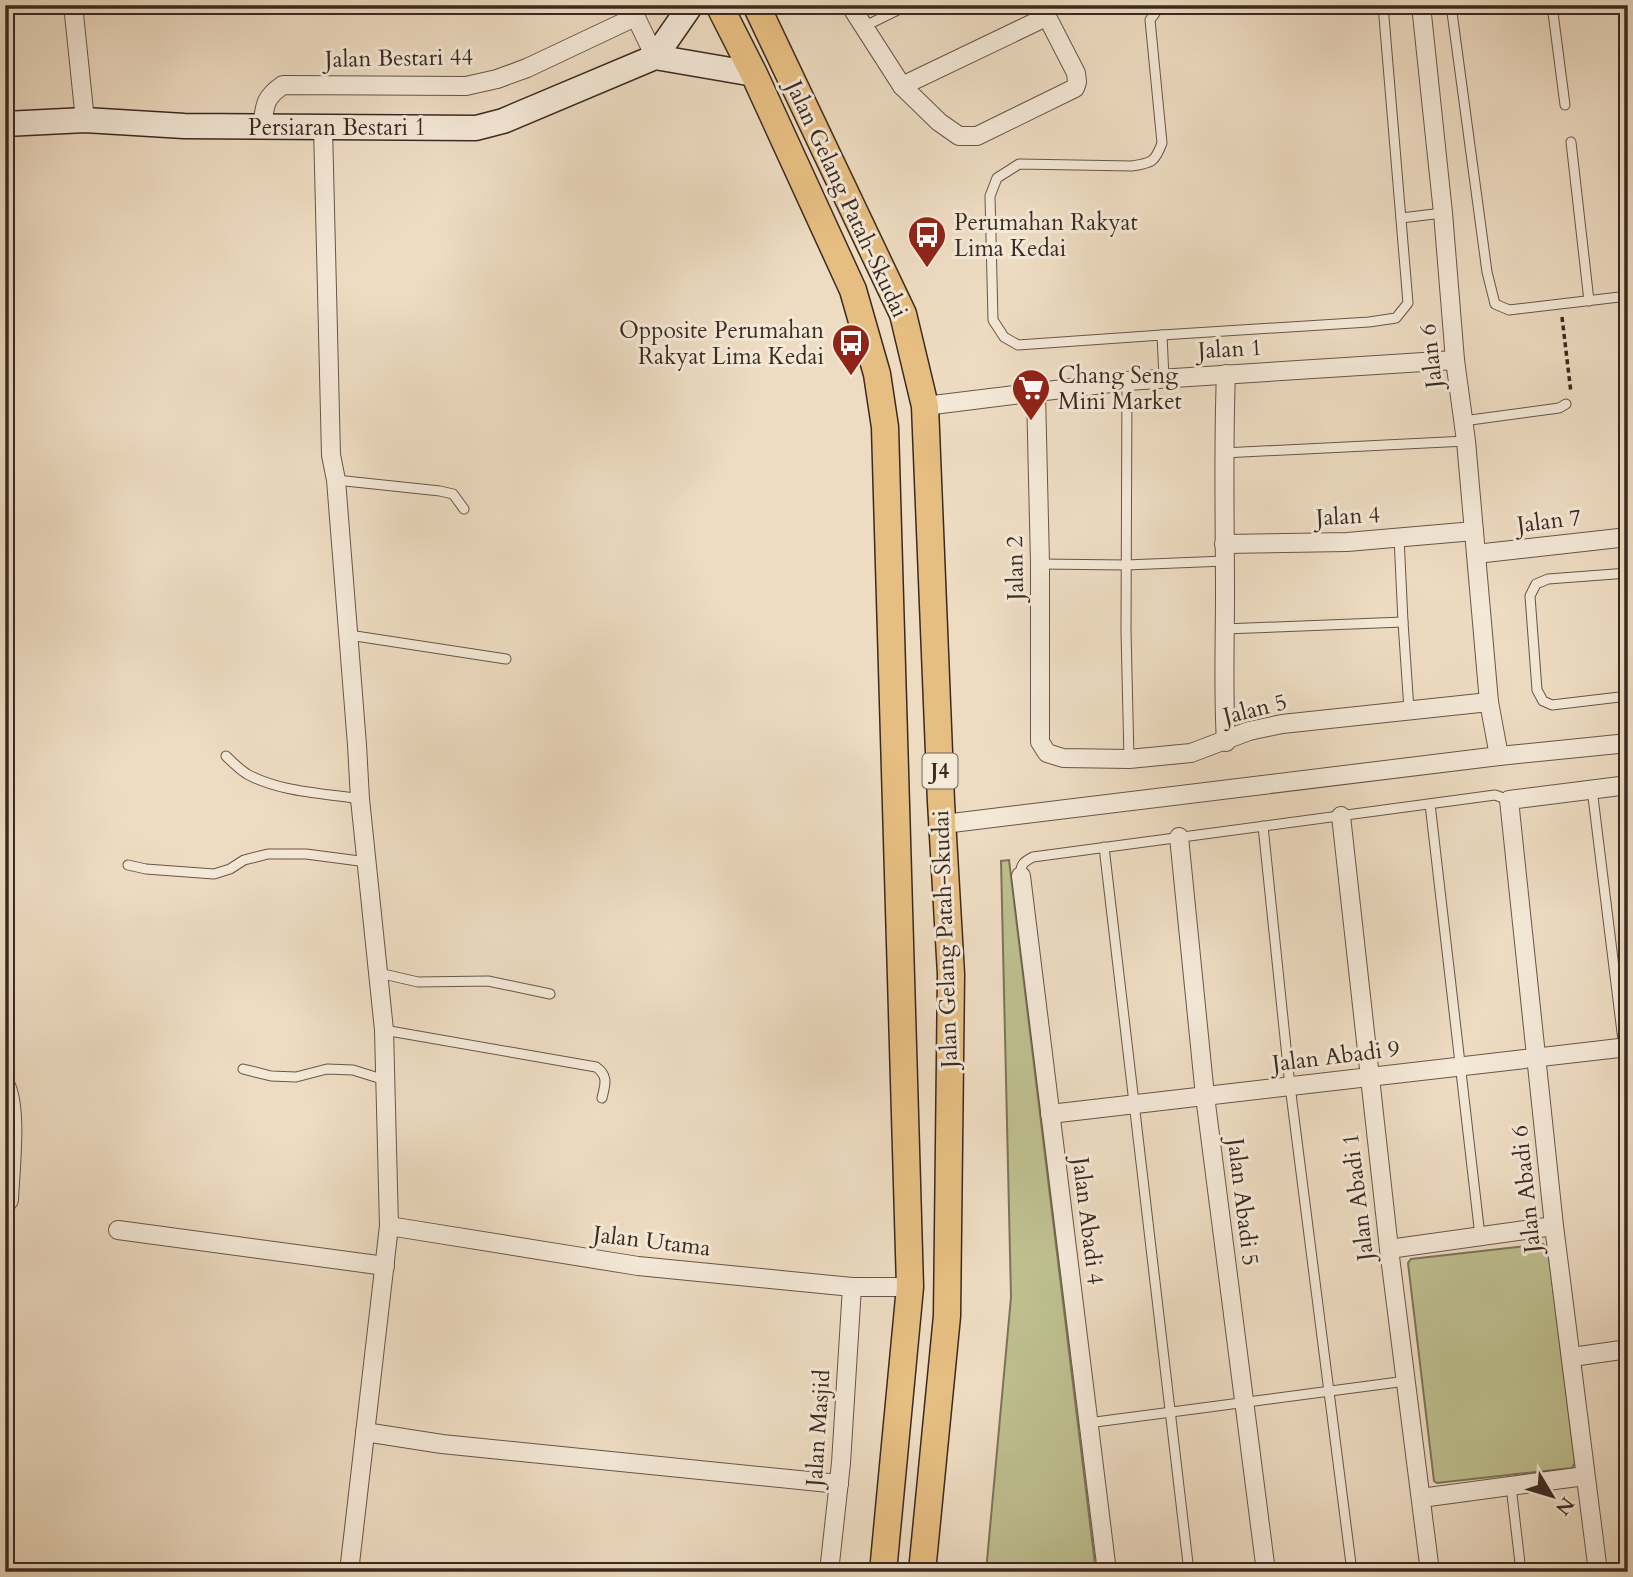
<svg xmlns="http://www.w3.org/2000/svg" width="1633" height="1577" font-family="Cardo,serif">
  <rect width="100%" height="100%" fill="#eedcc2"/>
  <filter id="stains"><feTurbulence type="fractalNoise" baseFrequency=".00286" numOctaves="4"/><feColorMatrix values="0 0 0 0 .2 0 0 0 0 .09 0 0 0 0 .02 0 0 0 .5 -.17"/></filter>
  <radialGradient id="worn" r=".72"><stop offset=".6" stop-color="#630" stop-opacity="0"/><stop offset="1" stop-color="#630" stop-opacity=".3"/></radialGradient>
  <!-- green -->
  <g fill="#bebf8f" stroke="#7c7458" stroke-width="2">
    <path d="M1009 860 1096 1572H986L1011 1297 1001 861Z"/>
    <path d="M1543 1244 1548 1248 1575 1463 1572 1468 1437 1483 1434 1481 1408 1263 1411 1259Z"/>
  </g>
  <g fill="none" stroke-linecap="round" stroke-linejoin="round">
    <defs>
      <g id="lane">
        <path d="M1161 5 1150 20 1162 143C1155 162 1152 163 1132 166L1019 164 997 178 990 196 993 320 1004 337 1018 345 1162 335 1164 378"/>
        <path d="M1451 5 1487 272 1495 304 1509 310 1628 296"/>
        <path d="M1552 5 1565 105"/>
        <path d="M863 27 908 5"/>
        <path d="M1571 142 1589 301"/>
        <path d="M1401 218 1443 213"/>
        <path d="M1162 335 1369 322 1396 318 1408 303 1383 5"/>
        <path d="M1127 381 1126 631 1129 759"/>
        <path d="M1463 421 1559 408 1566 404"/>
        <path d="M1223 453 1466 441"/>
        <path d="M336 480 440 491 453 494 464 509"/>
        <path d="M1040 564 1126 565 1225 561"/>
        <path d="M1628 573 1548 579 1536 584 1530 596 1537 690 1543 701 1552 705 1628 696"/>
        <path d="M1403 622 1409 710"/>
        <path d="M1224 629 1403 622 1399 537"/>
        <path d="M349 635 506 659"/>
        <path d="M226 756C232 762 239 769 247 774 279 792 323 793 360 799"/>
        <path d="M1592 789 1628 1081"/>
        <path d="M1430 804 1480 1236"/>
        <path d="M1263 826 1290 1086 1352 1572"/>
        <path d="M1104 847 1189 1572"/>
        <path d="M128 865 146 869 214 874 230 869 244 860 268 854H306L367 862"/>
        <path d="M1021 876C1020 865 1023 862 1033 857L1495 795 1509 800"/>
        <path d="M379 973 418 982 488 981 550 994"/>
        <path d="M384 1030 596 1067C609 1076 605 1085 602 1098"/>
        <path d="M243 1069 271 1076 296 1077 327 1069 353 1070 385 1080"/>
        <path d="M1088 1423 1406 1381"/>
        <path d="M1511 1486 1521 1572"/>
      </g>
      <g id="street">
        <path d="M73 5 85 120"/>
        <path d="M630 5 655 57"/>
        <path d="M850 5 902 86 939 122 959 136H977L1075 88 1077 82 1076 73 1041 5"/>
        <path d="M1421 5 1443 213 1455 360 1466 441 1489 702 1499 756"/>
        <path d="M902 86 1046 17"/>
        <path d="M262 127C265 105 264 98 283 85L466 86 497 79 527 68 635 17"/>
        <path d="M323 127 331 455 336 480 357 745 360 799 384 1030 389 1226 349 1572"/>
        <path d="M1036 393 1040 564V742L1047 753 1063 758 1129 759 1191 753 1249 731 1282 724 1489 702"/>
        <path d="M925 406 1127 381 1455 360"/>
        <path d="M1224 544 1347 542 1474 531"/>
        <path d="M1476 554 1628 537"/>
        <path d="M1226 742C1223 692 1225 643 1225 593 1225 520 1223 447 1226 374"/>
        <path d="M1341 816 1389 1249 1430 1572"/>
        <path d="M944 824 1499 756 1628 743"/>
        <path d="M1179 837 1205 1096 1266 1572"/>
        <path d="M1021 876 1107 1572"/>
        <path d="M5 1084C18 1106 10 1173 9 1200L5 1206"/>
        <path d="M1050 1114 1628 1047"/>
        <path d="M389 1226 638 1266 852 1287H910"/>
        <path d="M118 1230 385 1266"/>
        <path d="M1389 1249 1554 1226"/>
        <path d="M1572 1357 1628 1349"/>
        <path d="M365 1432 442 1444 839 1484"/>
        <path d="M1421 1498 1585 1476"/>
        <path d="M829 1572 841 1463 852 1287"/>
        <path d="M1598 1572 1554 1226 1509 800 1628 785"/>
      </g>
      <g id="secondary">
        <path d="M655 57 691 5"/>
        <path d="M5 124 85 120 184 126 476 128 503 121 655 57 754 74"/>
      </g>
      <g id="primary">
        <path d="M719 5 754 74 853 290 877 374 885 427 910 1287 883 1572"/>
        <path d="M756 5 903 314 925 406 941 802 951 974 947 1316 922 1572"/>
      </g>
    </defs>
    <!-- lane casing -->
    <use href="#lane" stroke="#67564a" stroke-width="11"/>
    <!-- street casing -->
    <use href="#street" stroke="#67564a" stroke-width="20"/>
    <!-- secondary casing -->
    <use href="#secondary" stroke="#3a2a22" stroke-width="27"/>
    <!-- primary casing -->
    <use href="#primary" stroke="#3a2a22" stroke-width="29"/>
    <!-- path -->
    <path stroke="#3a2a22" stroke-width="3.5" stroke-dasharray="5 3.5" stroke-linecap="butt" d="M1562 317 1571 393"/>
    <!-- lane -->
    <use href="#lane" stroke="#f4e8d7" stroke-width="9"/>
    <!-- street -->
    <use href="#street" stroke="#f4e8d7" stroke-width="18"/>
    <!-- secondary -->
    <use href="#secondary" stroke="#f4e8d7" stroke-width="24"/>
    <!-- primary -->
    <use href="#primary" stroke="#e7be81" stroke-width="26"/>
  </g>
  <!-- icons -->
  <defs>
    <symbol id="bus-pin" viewBox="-11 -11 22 30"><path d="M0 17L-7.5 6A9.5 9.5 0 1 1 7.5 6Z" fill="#8f2418" stroke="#f4e8d7"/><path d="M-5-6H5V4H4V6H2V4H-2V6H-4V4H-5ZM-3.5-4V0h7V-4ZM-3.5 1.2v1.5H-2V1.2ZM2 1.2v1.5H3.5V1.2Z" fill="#fff"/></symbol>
    <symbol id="supermarket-pin" viewBox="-11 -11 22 30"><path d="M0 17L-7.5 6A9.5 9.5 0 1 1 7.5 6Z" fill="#8f2418" stroke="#f4e8d7"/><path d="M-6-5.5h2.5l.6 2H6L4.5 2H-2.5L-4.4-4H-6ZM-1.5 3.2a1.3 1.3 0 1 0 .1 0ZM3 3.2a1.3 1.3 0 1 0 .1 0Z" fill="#fff"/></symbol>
  </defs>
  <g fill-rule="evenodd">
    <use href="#bus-pin" x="905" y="213" width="44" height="60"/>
    <use href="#bus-pin" x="829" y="321" width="44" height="60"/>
    <use href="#supermarket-pin" x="1009" y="366" width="44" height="60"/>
  </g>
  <g text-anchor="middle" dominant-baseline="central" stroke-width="6" stroke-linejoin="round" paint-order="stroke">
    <!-- shield labels -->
    <rect fill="#f4e8d7" stroke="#726358" stroke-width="2" x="922.5" y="753.5" width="35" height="35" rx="5"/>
    <g font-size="21" font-weight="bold" fill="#3a2a22">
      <text x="940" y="771">J4</text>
    </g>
    <!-- street labels -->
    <g font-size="23" fill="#3a2a22" stroke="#f4e8d7">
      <text transform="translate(399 58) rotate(-1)">Jalan Bestari 44</text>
      <text x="337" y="127">Persiaran Bestari 1</text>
      <text transform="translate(847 199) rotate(65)">Jalan Gelang Patah-Skudai</text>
      <text transform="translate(1230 349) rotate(-3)">Jalan 1</text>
      <text transform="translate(1431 356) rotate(-96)">Jalan 6</text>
      <text transform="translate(1348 516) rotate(-3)">Jalan 4</text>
      <text transform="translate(1549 521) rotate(-7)">Jalan 7</text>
      <text transform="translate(1015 568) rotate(-91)">Jalan 2</text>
      <text transform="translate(1255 709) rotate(-14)">Jalan 5</text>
      <text transform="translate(945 939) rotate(-92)">Jalan Gelang Patah-Skudai</text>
      <text transform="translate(1336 1056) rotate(-7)">Jalan Abadi 9</text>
      <text transform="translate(1526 1189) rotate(-96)">Jalan Abadi 6</text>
      <text transform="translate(1358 1197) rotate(-97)">Jalan Abadi 1</text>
      <text transform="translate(1243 1202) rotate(83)">Jalan Abadi 5</text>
      <text transform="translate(1088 1221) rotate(83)">Jalan Abadi 4</text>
      <text transform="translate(652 1241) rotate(7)">Jalan Utama</text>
      <text transform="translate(818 1428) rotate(-86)">Jalan Masjid</text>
    </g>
    <!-- poi labels -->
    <g font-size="23" fill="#3a2a22" stroke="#f4e8d7" text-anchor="start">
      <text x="954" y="222">Perumahan Rakyat<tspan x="954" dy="26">Lima Kedai</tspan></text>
      <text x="824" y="330" text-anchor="end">Opposite Perumahan<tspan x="824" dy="26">Rakyat Lima Kedai</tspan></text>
      <text x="1058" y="375">Chang Seng<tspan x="1058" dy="26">Mini Market</tspan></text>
    </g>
  </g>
  <!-- margin -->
  <rect width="1633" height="1577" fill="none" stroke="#eedcc2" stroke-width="28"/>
  <rect x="7" y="7" width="1619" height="1563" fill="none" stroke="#3a2a22" stroke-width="3.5"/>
  <rect x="14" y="14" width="1605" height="1549" fill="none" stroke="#3a2a22" stroke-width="2"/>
  <!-- north arrow -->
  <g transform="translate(1552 1496) rotate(128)" stroke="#f4e8d7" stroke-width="5" paint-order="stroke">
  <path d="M0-5L12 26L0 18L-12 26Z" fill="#3a2a22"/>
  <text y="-10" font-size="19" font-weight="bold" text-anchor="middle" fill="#3a2a22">N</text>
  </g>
  <rect width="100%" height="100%" filter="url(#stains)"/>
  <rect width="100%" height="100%" fill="url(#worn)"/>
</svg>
